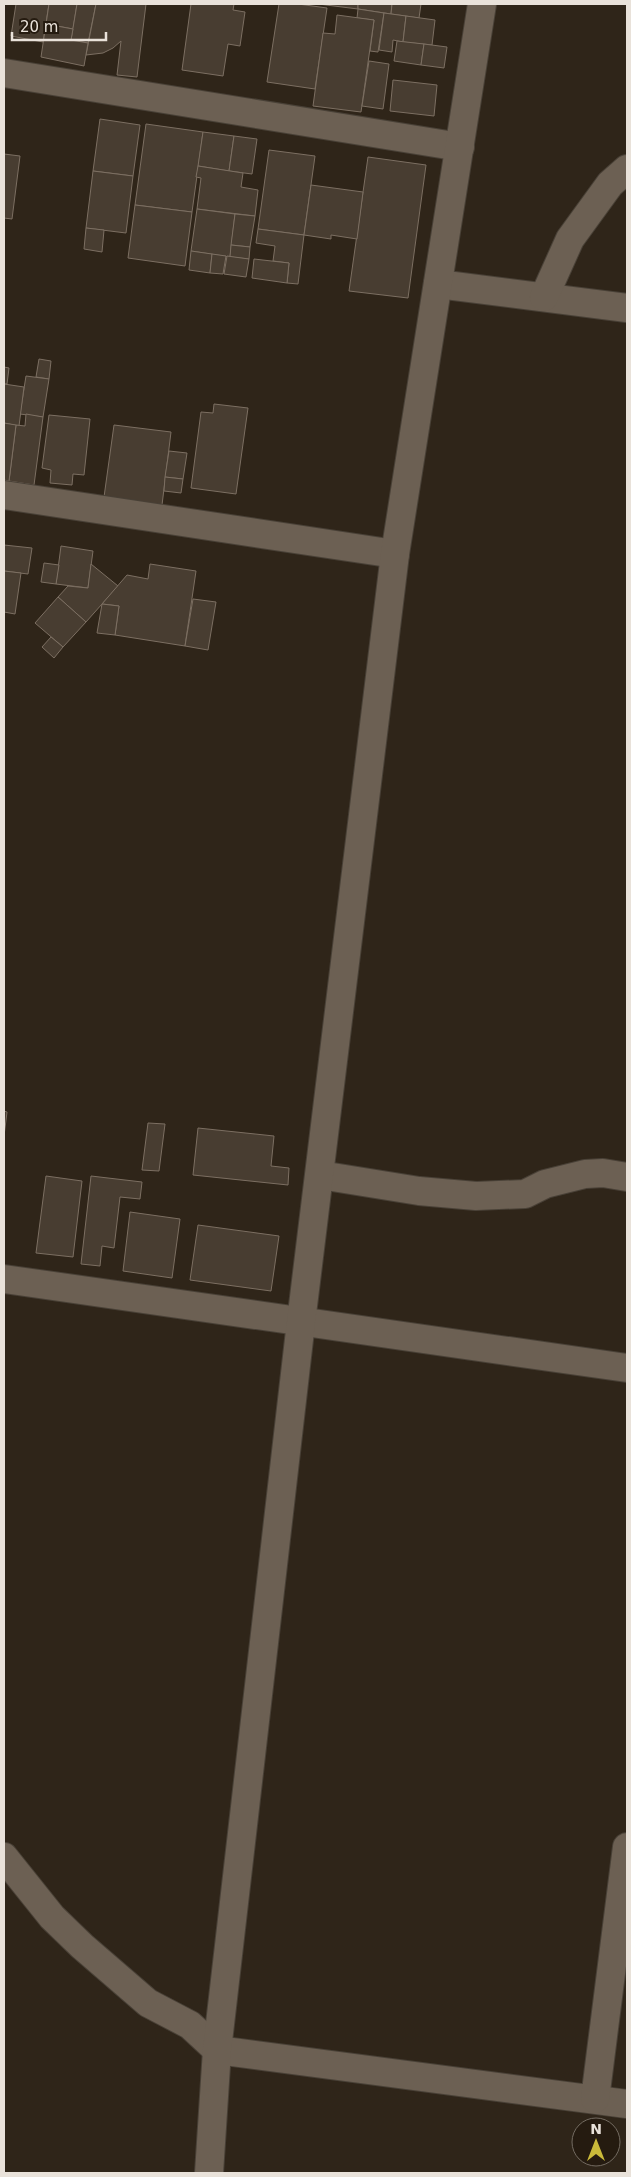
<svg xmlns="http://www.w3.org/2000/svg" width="631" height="2177" font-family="'DejaVu Sans',sans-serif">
  <rect width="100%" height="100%" fill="#2f2519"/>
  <!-- building -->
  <g fill="#483d31" stroke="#7c6f62">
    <path d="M16 4H49L43 42 11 36Z"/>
    <path d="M49 4H77L73 29 46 24Z"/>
    <path d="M77 4H96L88 43 71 40Z"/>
    <path d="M96 4H146L137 77 117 75 121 41 113 48 103 53 86 55Z"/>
    <path d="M191 4H234L233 10 245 12 240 46 228 44 223 76 182 70Z"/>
    <path d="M279 4H298L327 8 315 89 267 82Z"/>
    <path d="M318 4H358V9Z"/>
    <path d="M358 4H392L391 14 358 9Z"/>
    <path d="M392 4H421L419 18 391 14Z"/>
    <path d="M358 9 384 13 378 52 370 51 374 20 357 18Z"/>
    <path d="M384 13 406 16 403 42 393 40 392 52 379 50Z"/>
    <path d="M337 15 374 20 361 112 313 106 323 33 335 34Z"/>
    <path d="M406 16 435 20 432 45 403 42Z"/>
    <path d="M46 24 73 29 71 40 88 43 84 66 41 57Z"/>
    <path d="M397 41 424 44 421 65 394 61Z"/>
    <path d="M424 44 447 47 444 68 421 65Z"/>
    <path d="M369 61 389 64 383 109 362 106Z"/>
    <path d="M393 80 437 85 434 116 390 111Z"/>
    <path d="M100 119 140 125 133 176 93 171Z"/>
    <path d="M146 124 203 132 192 212 135 205Z"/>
    <path d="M203 132 234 136 229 171 198 166Z"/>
    <path d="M234 136 257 139 252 174 229 171Z"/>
    <path d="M269 150 315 156 304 235 258 229Z"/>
    <path d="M4 154 20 156 12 219 4 218Z"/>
    <path d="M368 157 426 165 408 298 349 291Z"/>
    <path d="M198 166 243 173 241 187 258 190 255 216 197 209 201 178 196 177Z"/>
    <path d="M93 171 133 176 126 233 86 228Z"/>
    <path d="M311 185 363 192 357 239 331 235V239L304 235Z"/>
    <path d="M135 205 192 212 185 266 128 258Z"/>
    <path d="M197 209 235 214 230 257 191 251Z"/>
    <path d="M235 214 255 216 250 247 231 245Z"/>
    <path d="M86 228 104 230 102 252 84 249Z"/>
    <path d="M258 229 304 235 298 284 287 283 289 263 273 261 275 246 256 243Z"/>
    <path d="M231 245 250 247 249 259 230 257Z"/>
    <path d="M191 251 212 254 210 273 189 270Z"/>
    <path d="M212 254 226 256 223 274 210 273Z"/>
    <path d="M227 256 249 259 246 277 224 274Z"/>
    <path d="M254 259 289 263 287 283 252 278Z"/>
    <path d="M39 359 51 361 49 379 36 377Z"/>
    <path d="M4 367 9 368 7 384H4Z"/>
    <path d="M26 376 49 379 43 417 20 414Z"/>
    <path d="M4 384 24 387 19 426 4 423Z"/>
    <path d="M214 404 248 408 236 494 191 488 201 412 213 413Z"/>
    <path d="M26 414 43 417 34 485 9 481 16 425 25 426Z"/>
    <path d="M49 415 90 419 84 475 73 474 72 485 50 483 51 470 42 468Z"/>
    <path d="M4 423 16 425 9 481 4 480Z"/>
    <path d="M114 425 171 432 162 505 104 497Z"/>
    <path d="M169 451 187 453 183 479 165 477Z"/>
    <path d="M165 477 183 479 181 493 164 491Z"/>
    <path d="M4 545 32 548 28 574 4 571Z"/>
    <path d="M61 546 93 551 88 588 56 584Z"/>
    <path d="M44 563 59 565 56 584 41 582Z"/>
    <path d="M91 564 118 586 86 622 58 597 68 586 88 588Z"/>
    <path d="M150 564 196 571 185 646 115 635 119 606 102 604 127 575 148 579Z"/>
    <path d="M4 571 21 573 15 614 4 612Z"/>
    <path d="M58 597 86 622 63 647 35 623Z"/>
    <path d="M193 599 216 602 208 650 185 646Z"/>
    <path d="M102 604 119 606 115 635 97 633Z"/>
    <path d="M51 637 63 647 54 658 42 647Z"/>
    <path d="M4 1111 7 1112 4 1136Z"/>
    <path d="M148 1123 165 1124 159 1171 142 1170Z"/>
    <path d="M198 1128 274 1136 271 1166 289 1168 288 1185 193 1175Z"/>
    <path d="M46 1176 82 1181 73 1257 36 1253Z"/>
    <path d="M91 1176 142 1182 140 1199 120 1197 114 1248 102 1246 100 1266 81 1264Z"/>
    <path d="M130 1212 180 1219 172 1278 123 1271Z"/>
    <path d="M198 1225 279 1236 271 1291 190 1280Z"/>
  </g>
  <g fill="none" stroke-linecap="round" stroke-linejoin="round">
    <defs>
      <g id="minor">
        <path d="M4 73 460 147"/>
        <path d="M438 284 627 308"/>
        <path d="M544 297 570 239 610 184 627 169"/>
        <path d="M4 495 395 554"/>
        <path d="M320 1175 419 1191 476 1196 525 1194 545 1184 585 1174 603 1173 627 1177"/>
        <path d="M4 1279 627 1368"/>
        <path d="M4 1857 52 1917 82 1946 148 2003 190 2025 217 2050 627 2104"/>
        <path d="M595 2099 627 1847"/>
        <path d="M209 2173 217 2050 301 1322 395 554 482 4"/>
      </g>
    </defs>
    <!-- minor casing -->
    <use href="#minor" stroke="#494137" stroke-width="30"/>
    <!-- minor -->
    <use href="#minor" stroke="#6c6053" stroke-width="28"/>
  </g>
  <!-- border -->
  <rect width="631" height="2177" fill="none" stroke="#e9e2da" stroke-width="10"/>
  <!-- north arrow -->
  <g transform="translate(596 2142)"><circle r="24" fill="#251b10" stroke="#736b61"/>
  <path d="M0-4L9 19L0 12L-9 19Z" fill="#caba3a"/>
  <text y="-8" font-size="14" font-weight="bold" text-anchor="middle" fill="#e9e2da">N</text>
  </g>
  <!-- scale -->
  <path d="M12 32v8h94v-8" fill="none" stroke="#e9e2da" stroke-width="2.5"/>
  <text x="20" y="32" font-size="15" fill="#e9e2da" stroke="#251b10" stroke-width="4" paint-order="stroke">20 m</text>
</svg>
